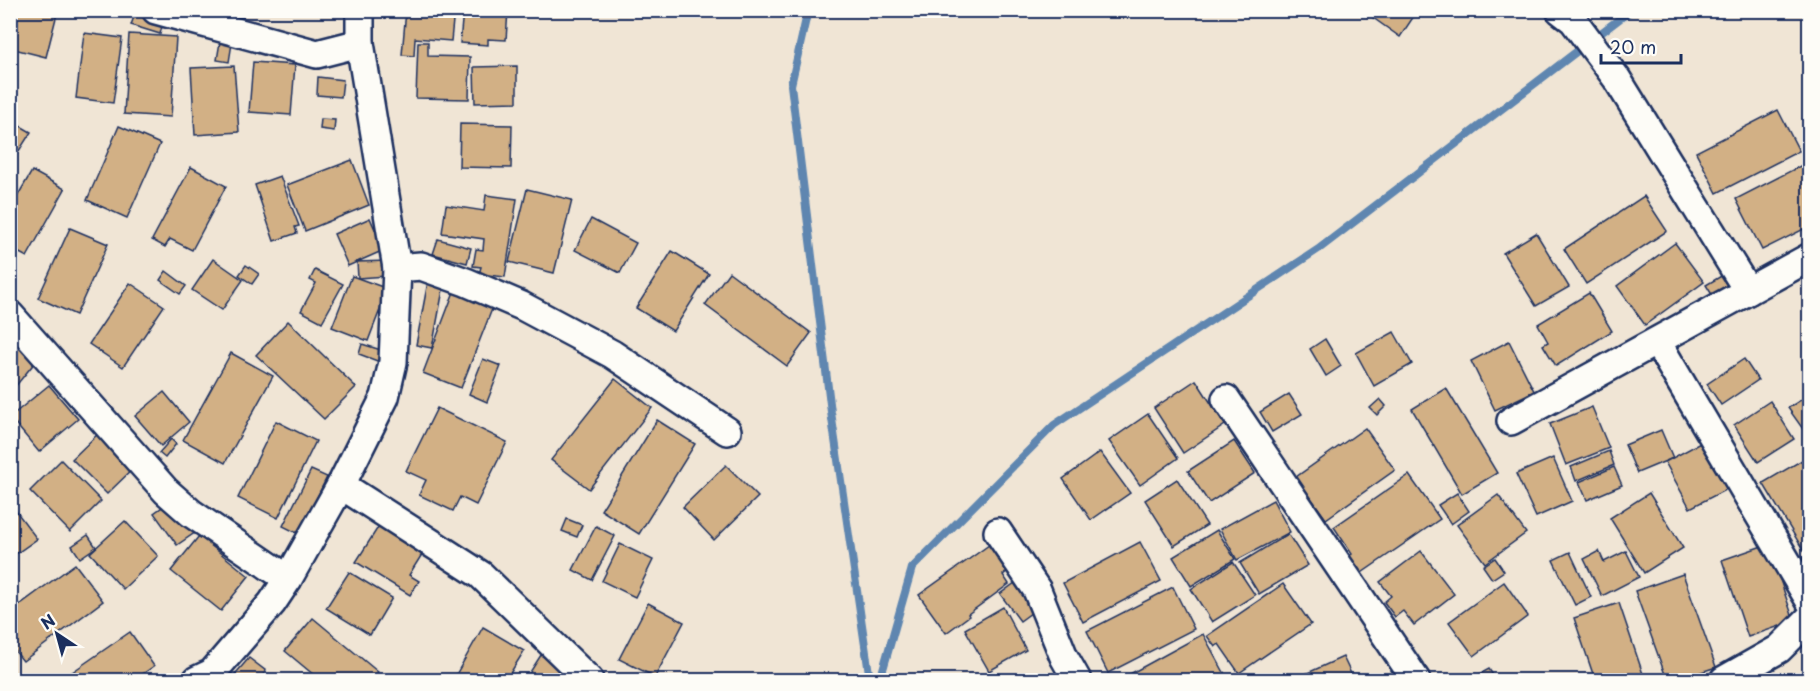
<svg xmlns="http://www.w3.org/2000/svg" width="1820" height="691" font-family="'Playpen Sans',sans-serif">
  <rect width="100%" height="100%" fill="#f0e5d5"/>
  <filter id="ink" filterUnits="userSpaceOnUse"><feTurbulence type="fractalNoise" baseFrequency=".0167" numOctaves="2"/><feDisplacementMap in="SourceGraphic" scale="12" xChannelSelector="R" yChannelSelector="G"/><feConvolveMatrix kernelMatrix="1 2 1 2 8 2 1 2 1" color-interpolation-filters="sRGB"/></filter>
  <g filter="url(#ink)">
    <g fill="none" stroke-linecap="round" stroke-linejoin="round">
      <!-- stream -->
      <g stroke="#5e86b0" stroke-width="8">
        <path d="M808 10 791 85 831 412 870 680"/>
        <path d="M880 680 912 568 1054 425 1320 248 1631 10"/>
      </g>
    </g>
    <!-- building -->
    <g fill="#d2b085" stroke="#1b2f5e" stroke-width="1.5">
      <path d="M12 10H58L46 57 10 48Z"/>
      <path d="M406 10H454L451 41 415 38 414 56 402 55Z"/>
      <path d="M463 10H508L506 40 488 39V45L460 43Z"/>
      <path d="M1362 10H1418L1400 37Z"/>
      <path d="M136 11 164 19 160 34 131 25Z"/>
      <path d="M84 33 122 38 113 103 76 98Z"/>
      <path d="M129 34 176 37 171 117 124 114Z"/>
      <path d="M221 36 233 37 229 62 217 60Z"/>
      <path d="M418 42H428V56L470 57 469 99 416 98Z"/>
      <path d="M253 62 295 65 291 115 249 112Z"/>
      <path d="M234 66 239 132 195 135 191 68Z"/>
      <path d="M517 66V102L475 103 474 67Z"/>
      <path d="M318 77 343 80 341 97 317 95Z"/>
      <path d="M1778 110 1799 151 1717 193 1696 152Z"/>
      <path d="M321 119 335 120 334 131 320 129Z"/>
      <path d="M10 120 31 132 10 165Z"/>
      <path d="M460 124 512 125 511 168 459 167Z"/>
      <path d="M119 126 160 144 127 218 87 200Z"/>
      <path d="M352 160 369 205 305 231 287 185Z"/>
      <path d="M1810 161V226L1762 250 1736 199Z"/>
      <path d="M191 167 226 186 192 250 170 239 165 247 152 240Z"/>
      <path d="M32 171 65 189 27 257 10 248V209Z"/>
      <path d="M280 176 299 226 295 227 297 233 274 241 255 185Z"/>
      <path d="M527 189 572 200 554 273 509 262Z"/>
      <path d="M486 195 517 199 505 277 479 274 481 267 473 266 476 249 483 250 484 239 442 233 446 205 484 211Z"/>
      <path d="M1644 196 1667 231 1586 284 1564 249Z"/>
      <path d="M370 218 384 250 348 266 334 234Z"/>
      <path d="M591 219 636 243 620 273 575 250Z"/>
      <path d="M70 228 108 244 76 315 38 298Z"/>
      <path d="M1536 233 1569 287 1536 306 1503 253Z"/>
      <path d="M438 239 471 248 467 263 433 254Z"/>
      <path d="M1675 243 1704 282 1645 325 1617 286Z"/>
      <path d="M672 251 709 274 673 331 636 308Z"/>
      <path d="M213 259 243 280 222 310 192 290Z"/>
      <path d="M387 261V276L358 278 357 262Z"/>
      <path d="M246 265 259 274 252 284 239 275Z"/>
      <path d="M315 270 343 284 322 322 301 311 316 283 310 280Z"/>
      <path d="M166 271 186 286 180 294 160 280Z"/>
      <path d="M729 272 811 333 787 366 705 305Z"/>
      <path d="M1723 275 1731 288 1714 298 1706 285Z"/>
      <path d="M352 276 388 289 368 341 332 327Z"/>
      <path d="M429 276 445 279 432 348 416 345Z"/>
      <path d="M130 283 164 306 123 367 89 344Z"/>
      <path d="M455 289 494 304 461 388 423 373Z"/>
      <path d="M1589 293 1612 331 1556 366 1543 345 1548 342 1538 324Z"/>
      <path d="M288 321 356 387 324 419 256 355Z"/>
      <path d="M1394 332 1412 364 1374 386 1356 353Z"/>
      <path d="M1325 339 1341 366 1326 376 1310 349Z"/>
      <path d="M10 340 36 361 10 393Z"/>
      <path d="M1509 341 1534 391 1495 410 1471 361Z"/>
      <path d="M362 344 384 351 380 362 359 354Z"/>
      <path d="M231 353 273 376 225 463 183 440Z"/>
      <path d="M483 359 501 366 487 402 469 394Z"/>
      <path d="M1744 359 1758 380 1721 405 1707 384Z"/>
      <path d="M615 379 652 408 589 489 551 460Z"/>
      <path d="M1196 380 1225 425 1183 453 1154 408Z"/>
      <path d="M49 385 78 419 39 452 10 417Z"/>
      <path d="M1446 388 1497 473 1462 494 1412 409Z"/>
      <path d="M164 392 189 422 161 446 135 416Z"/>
      <path d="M1289 394 1302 414 1272 432 1260 412Z"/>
      <path d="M1810 394V439L1788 408Z"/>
      <path d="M1380 399 1386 406 1377 415 1370 408Z"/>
      <path d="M1770 401 1794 439 1758 462 1734 425Z"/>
      <path d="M1592 407 1609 448 1566 465 1550 424Z"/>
      <path d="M437 408 507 442 476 505 460 497 453 511 419 495 426 480 406 471Z"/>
      <path d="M1148 414 1178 458 1140 485 1109 441Z"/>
      <path d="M657 420 695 444 639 534 601 510Z"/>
      <path d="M276 421 316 441 278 518 238 498Z"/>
      <path d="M1365 428 1395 470 1326 519 1296 477Z"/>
      <path d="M103 429 138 464 107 494 72 459Z"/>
      <path d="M1661 430 1673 458 1637 473 1625 445Z"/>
      <path d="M171 439 176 444 165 458 159 453Z"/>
      <path d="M1234 441 1255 473 1209 503 1188 471Z"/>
      <path d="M1704 441 1729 488 1690 508 1665 462Z"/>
      <path d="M1609 451 1614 465 1576 481 1571 467Z"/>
      <path d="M1100 452 1130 493 1091 520 1063 479Z"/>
      <path d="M1553 458 1572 501 1536 517 1516 474Z"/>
      <path d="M61 460 101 501 70 532 30 491Z"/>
      <path d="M1802 460 1810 472 1808 558 1763 483Z"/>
      <path d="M726 465 758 497 714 540 683 507Z"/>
      <path d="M1614 467 1622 485 1587 500 1579 482Z"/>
      <path d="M311 470 327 477 299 534 283 526Z"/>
      <path d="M1409 475 1440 519 1350 581 1338 564 1352 554 1334 527Z"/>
      <path d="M1177 479 1207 525 1174 546 1145 500Z"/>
      <path d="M1457 493 1469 511 1451 524 1438 505Z"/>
      <path d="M1649 493 1683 548 1644 573 1610 518Z"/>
      <path d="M1498 495 1526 533 1485 563 1457 525Z"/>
      <path d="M172 500 196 532 177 545 154 513Z"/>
      <path d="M1273 500 1290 532 1237 560 1220 529Z"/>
      <path d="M10 503 37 539 10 558Z"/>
      <path d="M567 519 582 525 577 537 562 531Z"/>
      <path d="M125 521 158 556 123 589 90 553Z"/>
      <path d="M382 521 426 548 409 575 419 581 410 595 356 562Z"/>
      <path d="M596 526 615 536 592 580 573 570Z"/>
      <path d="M1217 530 1235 559 1191 586 1173 557Z"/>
      <path d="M1288 534 1308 565 1259 594 1240 563Z"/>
      <path d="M88 535 96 547 80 558 72 546Z"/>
      <path d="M199 536 249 576 221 611 171 571Z"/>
      <path d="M1140 542 1161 581 1083 622 1063 583Z"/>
      <path d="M620 544 653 560 635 597 602 581Z"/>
      <path d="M1768 544 1794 621 1748 637 1722 560Z"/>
      <path d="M989 545 1008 571 1003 575 1009 584 968 614 969 616 946 633 919 595Z"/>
      <path d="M1421 551 1454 594 1414 625 1403 611 1395 617 1384 602 1391 596 1380 582Z"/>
      <path d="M1599 551 1604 562 1626 551 1639 577 1602 596 1584 559Z"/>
      <path d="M1570 552 1591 597 1575 605 1553 560Z"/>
      <path d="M1495 558 1504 571 1492 579 1483 566Z"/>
      <path d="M1233 562 1255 595 1212 622 1191 589Z"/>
      <path d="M75 564 103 601 23 661 10 645V612Z"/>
      <path d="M349 572 392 598 370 635 326 608Z"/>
      <path d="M1683 574 1716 667 1678 680H1667L1635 591Z"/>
      <path d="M1019 580 1039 607 1020 621 1000 594Z"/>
      <path d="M1504 582 1528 616 1474 656 1449 622Z"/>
      <path d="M1283 584 1311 624 1239 673 1219 644 1215 647 1207 636Z"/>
      <path d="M1173 587 1194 629 1108 673 1087 631Z"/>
      <path d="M648 603 684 622 655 677 619 659Z"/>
      <path d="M1619 603 1645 680H1595L1574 618Z"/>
      <path d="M1003 607 1026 650 989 671 965 629Z"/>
      <path d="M313 618 378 672 371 680H320L285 651Z"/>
      <path d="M483 627 524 651 506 680H453Z"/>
      <path d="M130 632 154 666 134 680H68L65 677Z"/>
      <path d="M1203 634 1227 678 1223 680H1119Z"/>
      <path d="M541 655 567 672 562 680H525Z"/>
      <path d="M1343 657 1354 680H1292Z"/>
      <path d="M249 658 266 671 259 680H230Z"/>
      <path d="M1489 669 1496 680H1469Z"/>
    </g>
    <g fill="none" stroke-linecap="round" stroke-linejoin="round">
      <defs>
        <g id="minor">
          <path d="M156 10 317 54 360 43"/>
          <path d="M1560 10 1573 20 1617 79 1748 291"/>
          <path d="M397 268 421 266 466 282 522 306 612 354 727 431"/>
          <path d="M10 315 166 491 191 513 288 579"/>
          <path d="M1657 342 1810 601"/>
          <path d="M1226 399 1416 680"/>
          <path d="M1511 421 1810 257"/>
          <path d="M341 485 481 575 589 680"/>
          <path d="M998 532 1037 590 1064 657 1077 680"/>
          <path d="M197 680 212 673 272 603 288 579 341 485 385 397 393 362 397 268 360 43V10"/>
          <path d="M1724 680 1779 649 1810 618"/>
        </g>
      </defs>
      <!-- minor casing -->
      <use href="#minor" stroke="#1b2f5e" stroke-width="32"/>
      <!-- minor -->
      <use href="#minor" stroke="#fdfcf7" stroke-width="27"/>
    </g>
  </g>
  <!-- margin -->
  <rect width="1820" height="691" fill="none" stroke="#fdfcf7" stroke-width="36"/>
  <rect x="18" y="18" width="1784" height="655" fill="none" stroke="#1b2f5e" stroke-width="2" filter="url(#ink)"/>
  <!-- north arrow -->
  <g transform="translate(57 634) rotate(324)" stroke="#fdfcf7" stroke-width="4.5" paint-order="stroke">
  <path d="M0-4.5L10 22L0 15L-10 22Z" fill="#1b2f5e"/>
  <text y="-9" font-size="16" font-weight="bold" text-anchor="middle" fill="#1b2f5e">N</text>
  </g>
  <!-- scale -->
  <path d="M1601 54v9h80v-9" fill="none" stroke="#1b2f5e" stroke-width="3"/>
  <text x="1610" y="54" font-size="18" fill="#1b2f5e" stroke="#fdfcf7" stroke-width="4.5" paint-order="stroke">20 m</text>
</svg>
